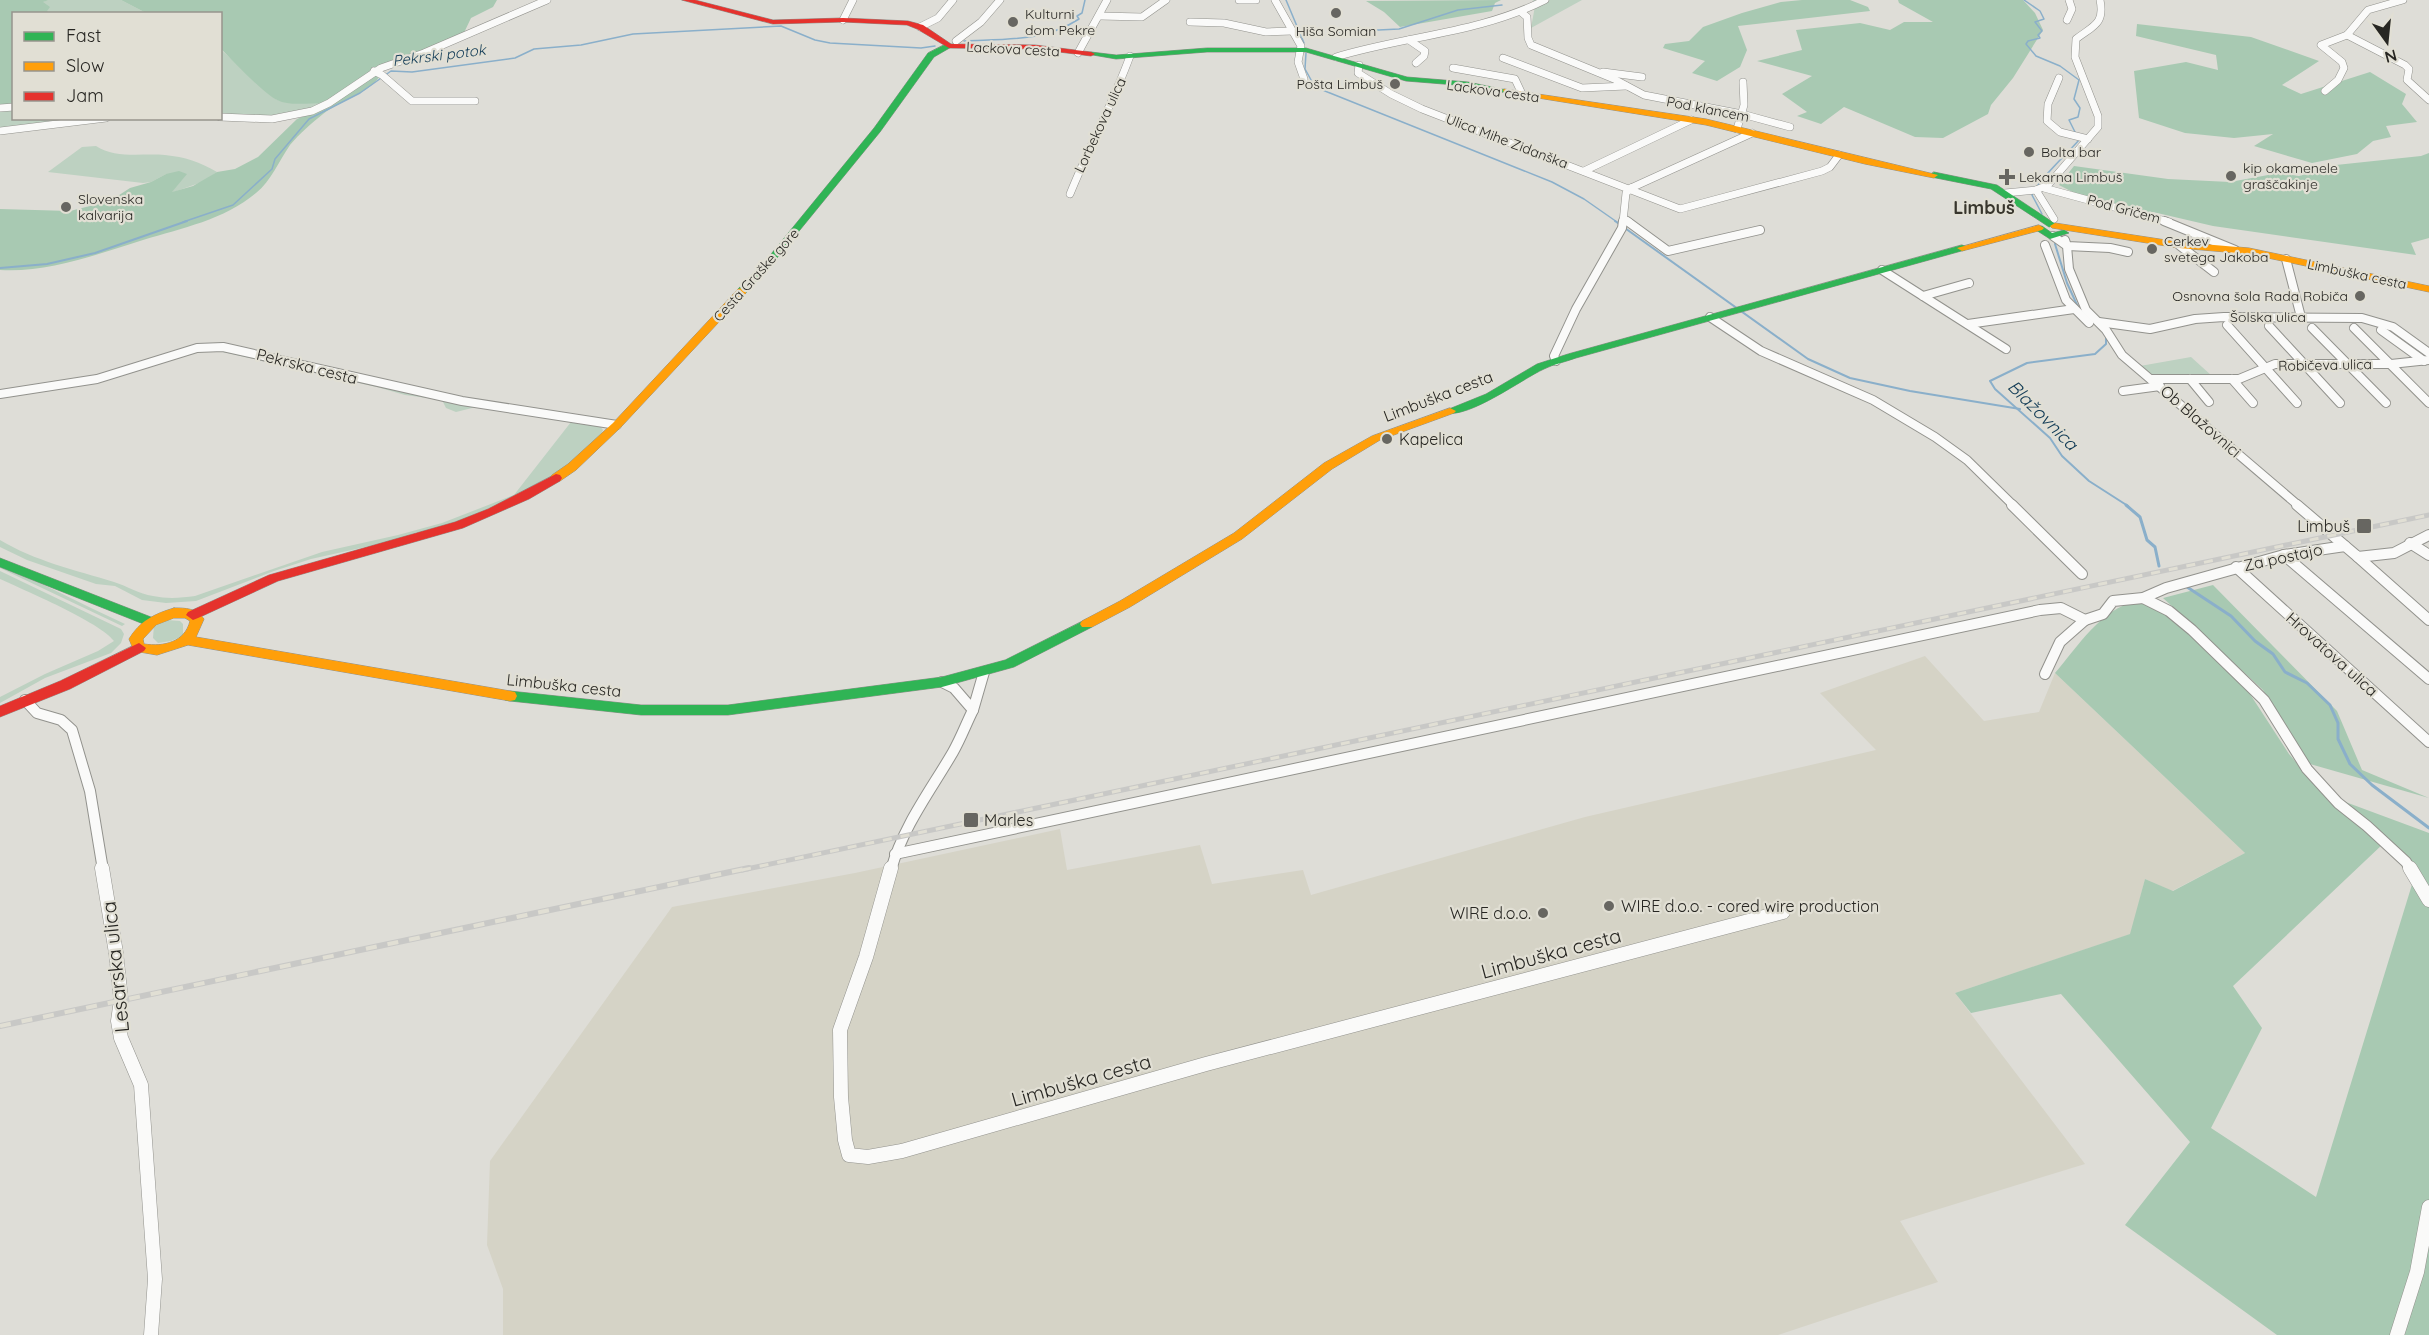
<svg xmlns="http://www.w3.org/2000/svg" width="2429" height="1335" font-family="Quicksand,sans-serif">
  <rect width="100%" height="100%" fill="#deddd7"/>
  <!-- built -->
  <path fill="#d5d3c6" d="M1925 656 1984 721 2039 712 2055 673 2245 853 2172 891 2145 879 2131 934 1955 993 2085 1164 1900 1221 1938 1282 1778 1335H503V1289L487 1245 490 1161 672 907 855 873 1060 829 1067 870 1200 845 1212 884 1303 870 1311 895 1585 817 1876 750 1820 693Z"/>
  <!-- green -->
  <g fill="#bdd1c1">
    <path d="M49 0H121L146 13H51L47 11 42 2Z"/>
    <path d="M1533 0H1582L1531 28 1535 6Z"/>
    <path d="M220 49 277 100 325 104 282 117 221 116Z"/>
    <path d="M0 107H13L14 118 95 119 0 129Z"/>
    <path d="M96 146C115 159 142 153 165 155 185 157 200 162 217 172L202 182 171 193 179 181 166 174 151 182 143 183 48 172 82 147Z"/>
    <path d="M202 349H223L420 395 588 423 600 426 603 430C600 439 592 445 585 451 539 494 479 517 420 535L417 532 397 540 311 559 274 571 196 601 166 603 142 600 115 586 96 584 27 560 0 547V540C35 561 75 570 114 582 127 586 139 594 153 596 167 599 181 598 195 596L322 552 398 535 442 523 514 495 571 422 480 406 456 412 446 408 442 400 405 395 377 387 214 350 192 353 94 382 0 398 98 380Z"/>
    <path d="M2191 357 2212 376H2154L2140 366Z"/>
    <path d="M0 564C42 583 83 605 125 624L122 626 0 568Z"/>
    <path d="M0 571 121 629 124 634 121 643 111 653 45 678 0 703V697L45 674 98 651 114 641C100 622 24 590 0 579Z"/>
    <path d="M167 620 180 621 183 624V636L171 641 158 643 153 638 154 625Z"/>
  </g>
  <!-- forest -->
  <g fill="#a8c9b2">
    <path d="M0 0H49L43 2 50 7 47 11 51 13 14 14 13 107H0Z"/>
    <path d="M121 0H497L493 7 471 18 462 37 384 68C376 92 342 99 323 114 312 123 299 134 290 145 279 161 271 181 256 193 224 220 182 228 143 240 98 254 48 273 0 270V209L70 211 110 201 130 188 151 182 166 174 179 171 187 174 172 192 193 186 217 172 235 169 258 157 297 119 329 106C313 100 293 108 277 100 264 94 233 61 221 49L220 14 146 13Z"/>
    <path d="M1501 0 1495 3 1492 11 1400 27 1384 12 1366 1Z"/>
    <path d="M1802 0H1850L1868 7 1870 11 1738 26 1747 50 1740 67 1717 81 1692 73 1705 61 1663 48 1665 44 1689 41 1703 27 1742 13 1781 2Z"/>
    <path d="M1898 0H2023L2035 13 2043 30 2013 78 1991 105 1988 114 1943 138 1915 137 1844 107 1821 124 1797 116 1807 112 1782 94 1812 76 1757 61 1802 50 1796 30 1860 23 1890 30 1904 22H1933L1899 3Z"/>
    <path d="M2137 24 2251 37 2319 61 2282 85 2301 94 2370 72 2406 94 2402 104 2417 122 2386 126 2391 137 2373 141 2357 154 2312 163 2254 146 2273 134 2234 138 2185 133 2139 118 2134 71 2186 62 2218 70 2216 55 2136 36Z"/>
    <path d="M2429 153V238L2411 243 2416 255 2213 226 2153 212 2145 214 2086 199 2059 185 2074 166 2168 179 2230 182 2279 173 2299 176 2336 165 2421 156Z"/>
    <path d="M2213 585 2337 711 2362 770 2429 798 2310 764 2263 690 2163 598Z"/>
    <path d="M2136 602 2152 606 2169 616 2187 631 2248 691 2289 754 2313 782 2384 843 2233 986 2262 1028 2211 1128 2316 1197 2414 878 2417 875 2340 800 2429 833V1335H2277L2125 1225 2190 1142 2061 994 1971 1013 1955 993 2130 934 2145 879 2173 891 2245 853 2055 673C2077 648 2102 607 2136 602Z"/>
  </g>
  <g fill="none" stroke-linecap="round" stroke-linejoin="round">
    <!-- stream-far2 -->
    <g stroke="#8aafca" stroke-width="1.5">
      <path d="M1286 0 1304 43"/>
      <path d="M2024 0 2040 11 2044 19 2035 22 2042 31 2038 35 2040 38 2028 41 2026 44 2036 56 2060 66 2079 80 2074 99 2080 108 2078 117 2069 120 2079 140C2066 155 2039 179 2032 195L2042 214"/>
      <path d="M1337 32 1399 29 1458 10 1502 5"/>
      <path d="M964 41C1004 39 1044 42 1079 19L1077 16 1082 13 1085 0"/>
      <path d="M1306 53 1305 69 1315 87 1552 182 1584 199 1617 222"/>
      <path d="M183 222 233 205 272 169 275 159 309 119 360 93 391 71 412 72 515 58 534 49 581 45 633 34 781 26 815 40 830 43 921 48 935 46"/>
    </g>
    <!-- stream-far1 -->
    <g stroke="#8aafca" stroke-width="2">
      <path d="M1615 221 1808 359 1850 378 1910 391 2020 409"/>
      <path d="M2055 244 2067 283 2078 307"/>
      <path d="M0 268 47 264 95 253 187 221"/>
      <path d="M2106 335V344L2095 354 2027 363 1990 381 1995 389 2050 438 2062 456 2089 481 2128 506"/>
    </g>
    <!-- stream -->
    <g stroke="#8aafca" stroke-width="3">
      <path d="M2126 505 2140 517 2147 540 2155 547 2159 566"/>
      <path d="M2184 585 2231 616 2255 641 2273 654 2285 672 2307 683 2330 705 2338 723V739L2350 764 2372 785 2429 828"/>
    </g>
    <defs>
      <g id="street-far3">
        <path d="M1239 0H1256"/>
        <path d="M1275 0 1301 46 1298 62 1304 79"/>
        <path d="M1521 12 1527 17 1528 38 1531 45 1614 79 1644 95 1742 114 1790 127"/>
        <path d="M1100 16 1142 17 1166 0"/>
        <path d="M843 20 853 0"/>
        <path d="M2067 20 2072 9 2069 0"/>
        <path d="M1190 22 1224 23 1266 32 1292 31"/>
        <path d="M920 27 938 18 953 0"/>
        <path d="M2347 35 2405 65 2409 69 2407 80 2429 100"/>
        <path d="M1409 40 1425 51 1424 56 1416 63"/>
        <path d="M956 41 981 22 1000 0"/>
        <path d="M1078 53 1107 0"/>
        <path d="M1336 57C1405 36 1480 33 1545 0"/>
        <path d="M1503 58 1582 88 1626 86"/>
        <path d="M1359 65 1358 73 1391 94 1422 109 1680 209 1822 171 1830 167 1839 155"/>
        <path d="M1453 68 1515 79 1522 94"/>
        <path d="M374 71 382 75 412 101H475"/>
        <path d="M1603 72 1642 77"/>
        <path d="M2059 78 2048 104 2047 121 2060 132 2088 139"/>
        <path d="M2325 91 2338 80 2344 68 2342 62 2321 45 2347 35 2368 10 2403 0"/>
        <path d="M0 108 14 107"/>
        <path d="M220 117 272 119 312 111 329 103 381 68 424 53 547 0"/>
        <path d="M1737 129 1744 105 1743 82"/>
        <path d="M0 131 106 118"/>
        <path d="M1584 171 1691 120"/>
        <path d="M1631 188 1752 133"/>
        <path d="M2044 188 2169 222"/>
        <path d="M2036 190 2054 219"/>
        <path d="M2005 193 2036 190 2048 185 2098 127V116L2075 57 2076 39C2093 26 2105 24 2100 0"/>
        <path d="M1070 194C1089 147 1113 103 1130 56"/>
        <path d="M1624 219 1629 222"/>
        <path d="M1623 222 1626 193 1631 188"/>
      </g>
      <g id="street-far2">
        <path d="M1627 221 1668 251 1760 230"/>
        <path d="M2164 221 2235 250"/>
        <path d="M2053 236 2067 246 2069 269 2086 310 2106 330 2122 355 2299 506"/>
        <path d="M2065 240 2067 246 2110 248 2128 252"/>
        <path d="M2045 245 2066 300 2089 323"/>
        <path d="M2179 245 2214 272"/>
        <path d="M2286 259 2301 317"/>
        <path d="M1882 270 2006 349"/>
        <path d="M1923 296 1969 283"/>
        <path d="M1710 317 1761 351 1873 400 1935 437 1967 460 2014 506"/>
        <path d="M2099 322 2150 329 2195 319 2224 317 2362 318 2393 327 2429 353"/>
        <path d="M1968 324 2074 309"/>
        <path d="M2227 325 2297 403"/>
        <path d="M2269 326 2340 403"/>
        <path d="M2312 328 2386 403"/>
        <path d="M2354 328 2429 403"/>
        <path d="M2381 330 2424 361"/>
        <path d="M1556 361 1554 356 1576 309 1622 228 1623 221"/>
        <path d="M2151 379H2239L2275 364H2391L2429 360"/>
        <path d="M2190 379 2209 402"/>
        <path d="M2232 379 2253 403"/>
        <path d="M2123 391 2160 386"/>
        <path d="M0 394 97 379 197 348 223 347 462 401 617 425"/>
      </g>
      <g id="street-far1">
        <path d="M2012 505 2082 574"/>
        <path d="M2297 505 2345 546"/>
        <path d="M2410 543 2429 555"/>
        <path d="M2284 555 2429 679"/>
        <path d="M2358 557 2429 620"/>
        <path d="M2236 567 2429 742"/>
        <path d="M2143 598 2169 611 2192 630 2264 700 2307 769 2338 803 2367 826 2406 862 2411 870"/>
        <path d="M2045 674 2060 642 2085 620"/>
        <path d="M942 682 954 688 973 710 984 672"/>
        <path d="M25 700 37 713 61 720 72 730 90 791 103 870"/>
        <path d="M895 854 2040 610 2061 608 2085 620 2103 614 2113 601 2143 598 2166 588 2284 555 2345 546 2358 557 2394 553 2429 535"/>
        <path d="M891 870C903 826 931 790 953 752 961 738 966 724 973 710"/>
      </g>
      <g id="street">
        <path d="M102 868 116 953 121 1000 118 1021 121 1038 141 1085 155 1279 151 1335"/>
        <path d="M891 868 866 957 840 1030 841 1097 845 1140 849 1155 868 1157 902 1151 1206 1064 1783 912"/>
        <path d="M2410 868 2429 900"/>
        <path d="M2397 1335 2417 1272 2429 1207"/>
      </g>
      <g id="fast">
        <path d="M946 44 953 46 934 57 880 132 773 263 746 293H738V289L767 259 874 128 928 53Z"/>
        <path d="M1207 48H1306L1407 77 1468 82 1511 91 1507 93 1468 86 1406 81 1306 52H1207L1116 59 1087 54 1091 52 1116 55Z"/>
        <path d="M1934 172 1997 185 2057 225 2049 227 1991 189 1931 177 1930 175Z"/>
        <path d="M2036 226H2042L2052 233 2064 230 2069 233 2050 239 2036 230Z"/>
        <path d="M1962 245 1965 246V250L1576 358C1565 362 1554 364 1544 369 1522 379 1470 418 1446 413L1444 411 1486 394 1537 364 1568 354Z"/>
        <path d="M0 558 156 619 158 622 156 625H146L0 567Z"/>
        <path d="M1087 619 1092 621 1094 624 1092 627 1014 667 942 687 728 715H641L510 701 505 700 503 696 505 692 510 691 641 705H728L942 677 1005 660Z"/>
      </g>
      <g id="slow">
        <path d="M1504 89 1706 119 1938 175 1934 178 1865 164 1706 125 1507 93 1503 91Z"/>
        <path d="M2055 223 2179 242 2249 248 2429 286V292L2249 254 2179 248 2052 228 2050 226Z"/>
        <path d="M2039 225 2044 228 2042 230 1962 251 1957 248Z"/>
        <path d="M742 288 746 289V293L621 427 576 470 560 481H552L550 478 552 475 568 464 613 423 738 289Z"/>
        <path d="M1450 408 1456 411 1454 413 1380 440 1332 469 1242 539 1130 607 1092 627H1082L1080 624 1082 621 1120 601 1234 533 1324 463 1372 436Z"/>
        <path d="M174 608C186 608 196 608 204 619L196 637 510 691 515 692 517 696 515 700 510 701 188 645 157 655 134 651 129 639C140 621 154 614 174 608ZM174 618H185L190 621C185 642 164 647 144 644L143 639 156 625Z"/>
      </g>
      <g id="jam">
        <path d="M682 0H695L773 20 843 18 908 21 923 25 951 44 1035 45 1091 52 1095 54 1091 56 1035 49 949 48 917 29 907 25 843 22 773 24Z"/>
        <path d="M556 474 560 475 562 478 560 481 529 499 463 528 278 581 198 618 193 620 186 615 188 612 269 575 455 522 488 509Z"/>
        <path d="M139 643 146 648 144 651 70 689 0 717V706L60 681Z"/>
      </g>
    </defs>
    <!-- street-far3 casing -->
    <use href="#street-far3" stroke="#92928d" stroke-width="8"/>
    <!-- street-far2 casing -->
    <use href="#street-far2" stroke="#92928d" stroke-width="10"/>
    <!-- street-far1 casing -->
    <use href="#street-far1" stroke="#92928d" stroke-width="12"/>
    <!-- street casing -->
    <use href="#street" stroke="#92928d" stroke-width="15"/>
    <!-- fast casing -->
    <use href="#fast" stroke="#92928d" stroke-width="1"/>
    <!-- slow casing -->
    <use href="#slow" stroke="#92928d" stroke-width="1"/>
    <!-- jam casing -->
    <use href="#jam" stroke="#92928d" stroke-width="1"/>
    <!-- street-far3 -->
    <use href="#street-far3" stroke="#fafaf9" stroke-width="7"/>
    <!-- street-far2 -->
    <use href="#street-far2" stroke="#fafaf9" stroke-width="8"/>
    <!-- street-far1 -->
    <use href="#street-far1" stroke="#fafaf9" stroke-width="10"/>
    <!-- street -->
    <use href="#street" stroke="#fafaf9" stroke-width="14"/>
    <!-- fast -->
    <use href="#fast" fill="#30b455" fill-rule="evenodd"/>
    <!-- slow -->
    <use href="#slow" fill="#ff9f0a" fill-rule="evenodd"/>
    <!-- jam -->
    <use href="#jam" fill="#e5322d" fill-rule="evenodd"/>
    <defs>
      <path id="rail-far1" d="M742 870 2429 515"/>
      <path id="rail" d="M0 1026 749 868"/>
    </defs>
    <!-- rail-far1 casing -->
    <use href="#rail-far1" stroke="#c8c8c6" stroke-width="5"/>
    <!-- rail casing -->
    <use href="#rail" stroke="#c8c8c6" stroke-width="6"/>
    <!-- rail-far1 -->
    <use href="#rail-far1" stroke="#e1dfd4" stroke-width="3" stroke-dasharray="9" stroke-linecap="butt"/>
    <!-- rail -->
    <use href="#rail" stroke="#e1dfd4" stroke-width="4" stroke-dasharray="11" stroke-linecap="butt"/>
  </g>
  <!-- markers -->
  <g fill="#676661" stroke="#e1dfd4" stroke-width="2">
    <circle cx="1336" cy="13" r="6"/>
    <circle cx="1013" cy="22" r="6"/>
    <circle cx="1395" cy="84" r="6"/>
    <circle cx="2029" cy="152" r="6"/>
    <circle cx="2231" cy="176" r="6"/>
    <path d="M2004 168h6v6h6v6h-6v6h-6v-6h-6v-6h6z"/>
    <circle cx="66" cy="207" r="6"/>
    <circle cx="2152" cy="249" r="6"/>
    <circle cx="2360" cy="296" r="6"/>
    <circle cx="1387" cy="439" r="6"/>
    <rect x="2356" y="518" width="16" height="16" rx="3"/>
    <rect x="963" y="812" width="16" height="16" rx="3"/>
    <circle cx="1609" cy="906" r="6"/>
    <circle cx="1543" cy="913" r="6"/>
  </g>
  <g text-anchor="middle" dominant-baseline="central" stroke-width="4.5" stroke-linejoin="round" paint-order="stroke">
    <!-- far-poi labels -->
    <g font-size="14" fill="#272622" stroke="#e1dfd4" text-anchor="start">
      <text x="1025" y="14">Kulturni<tspan x="1025" dy="16">dom Pekre</tspan></text>
      <text x="1336" y="31" text-anchor="middle">Hiša Somian</text>
      <text x="1383" y="84" text-anchor="end">Pošta Limbuš</text>
      <text x="2041" y="152">Bolta bar</text>
      <text x="2243" y="168">kip okamenele<tspan x="2243" dy="16">graščakinje</tspan></text>
      <text x="2019" y="177">Lekarna Limbuš</text>
      <text x="78" y="199">Slovenska<tspan x="78" dy="16">kalvarija</tspan></text>
      <text x="2164" y="241">Cerkev<tspan x="2164" dy="16">svetega Jakoba</tspan></text>
      <text x="2348" y="296" text-anchor="end">Osnovna šola Rada Robiča</text>
    </g>
    <!-- far-street labels -->
    <g font-size="14" fill="#272622" stroke="#e1dfd4">
      <text transform="translate(1013 49) rotate(3)">Lackova cesta</text>
      <text transform="translate(1493 91) rotate(8)">Lackova cesta</text>
      <text transform="translate(1708 109) rotate(11)">Pod klancem</text>
      <text transform="translate(1100 125) rotate(-65)">Lorbekova ulica</text>
      <text transform="translate(1507 141) rotate(21)">Ulica Mihe Zidanška</text>
      <text transform="translate(2124 209) rotate(15)">Pod Gričem</text>
      <text transform="translate(2357 274) rotate(12)">Limbuška cesta</text>
      <text transform="translate(756 275) rotate(-48)">Cesta Graške gore</text>
      <text x="2268" y="317">Šolska ulica</text>
      <text transform="translate(2325 365) rotate(-1)">Robičeva ulica</text>
    </g>
    <!-- far-water labels -->
    <g font-size="15" font-style="italic" fill="#0f3955" stroke="#e1dfd4">
      <text transform="translate(439 55) rotate(-7)">Pekrski potok</text>
    </g>
    <!-- street labels -->
    <g font-size="16" fill="#272622" stroke="#e1dfd4">
      <text transform="translate(307 366) rotate(14)">Pekrska cesta</text>
      <text transform="translate(1438 396) rotate(-21)">Limbuška cesta</text>
      <text transform="translate(2201 421) rotate(41)">Ob Blažovnici</text>
      <text transform="translate(2283 557) rotate(-12)">Za postajo</text>
      <text transform="translate(2332 654) rotate(42)">Hrovatova ulica</text>
      <text transform="translate(564 685) rotate(6)">Limbuška cesta</text>
    </g>
    <!-- poi labels -->
    <g font-size="16" fill="#272622" stroke="#e1dfd4" text-anchor="start">
      <text x="1399" y="439">Kapelica</text>
      <text x="2350" y="526" text-anchor="end">Limbuš</text>
      <text x="984" y="820">Marles</text>
      <text x="1621" y="906">WIRE d.o.o. - cored wire production</text>
      <text x="1531" y="913" text-anchor="end">WIRE d.o.o.</text>
    </g>
    <!-- far-district labels -->
    <g font-size="18" font-weight="bold" fill="#38362d" stroke="#e1dfd4">
      <text x="1984" y="207">Limbuš</text>
    </g>
    <!-- water labels -->
    <g font-size="18" font-style="italic" fill="#0f3955" stroke="#e1dfd4">
      <text transform="translate(2043 415) rotate(45)">Blažovnica</text>
    </g>
    <!-- near-street labels -->
    <g font-size="20" fill="#272622" stroke="#e1dfd4">
      <text transform="translate(1551 953) rotate(-15)">Limbuška cesta</text>
      <text transform="translate(115 967) rotate(-96)">Lesarska ulica</text>
      <text transform="translate(1081 1080) rotate(-16)">Limbuška cesta</text>
    </g>
  </g>
  <!-- legend -->
  <rect x="12" y="12" width="210" height="108" fill="#e1dfd4" stroke="#97958d" stroke-width="1.5"/>
  <rect x="24" y="32" width="30" height="9" fill="#30b455" stroke="#97958d" stroke-width="1.5"/>
  <text x="66" y="42" font-size="18" fill="#272622">Fast</text>
  <rect x="24" y="62" width="30" height="9" fill="#ff9f0a" stroke="#97958d" stroke-width="1.5"/>
  <text x="66" y="72" font-size="18" fill="#272622">Slow</text>
  <rect x="24" y="92" width="30" height="9" fill="#e5322d" stroke="#97958d" stroke-width="1.5"/>
  <text x="66" y="102" font-size="18" fill="#272622">Jam</text>
  <!-- north arrow -->
  <g transform="translate(2387 42) rotate(165)" stroke="#e1dfd4" stroke-width="4.5" paint-order="stroke">
  <path d="M0-4.5L10 22L0 15L-10 22Z" fill="#272622"/>
  <text y="-9" font-size="16" font-weight="bold" text-anchor="middle" fill="#272622">N</text>
  </g>
</svg>
